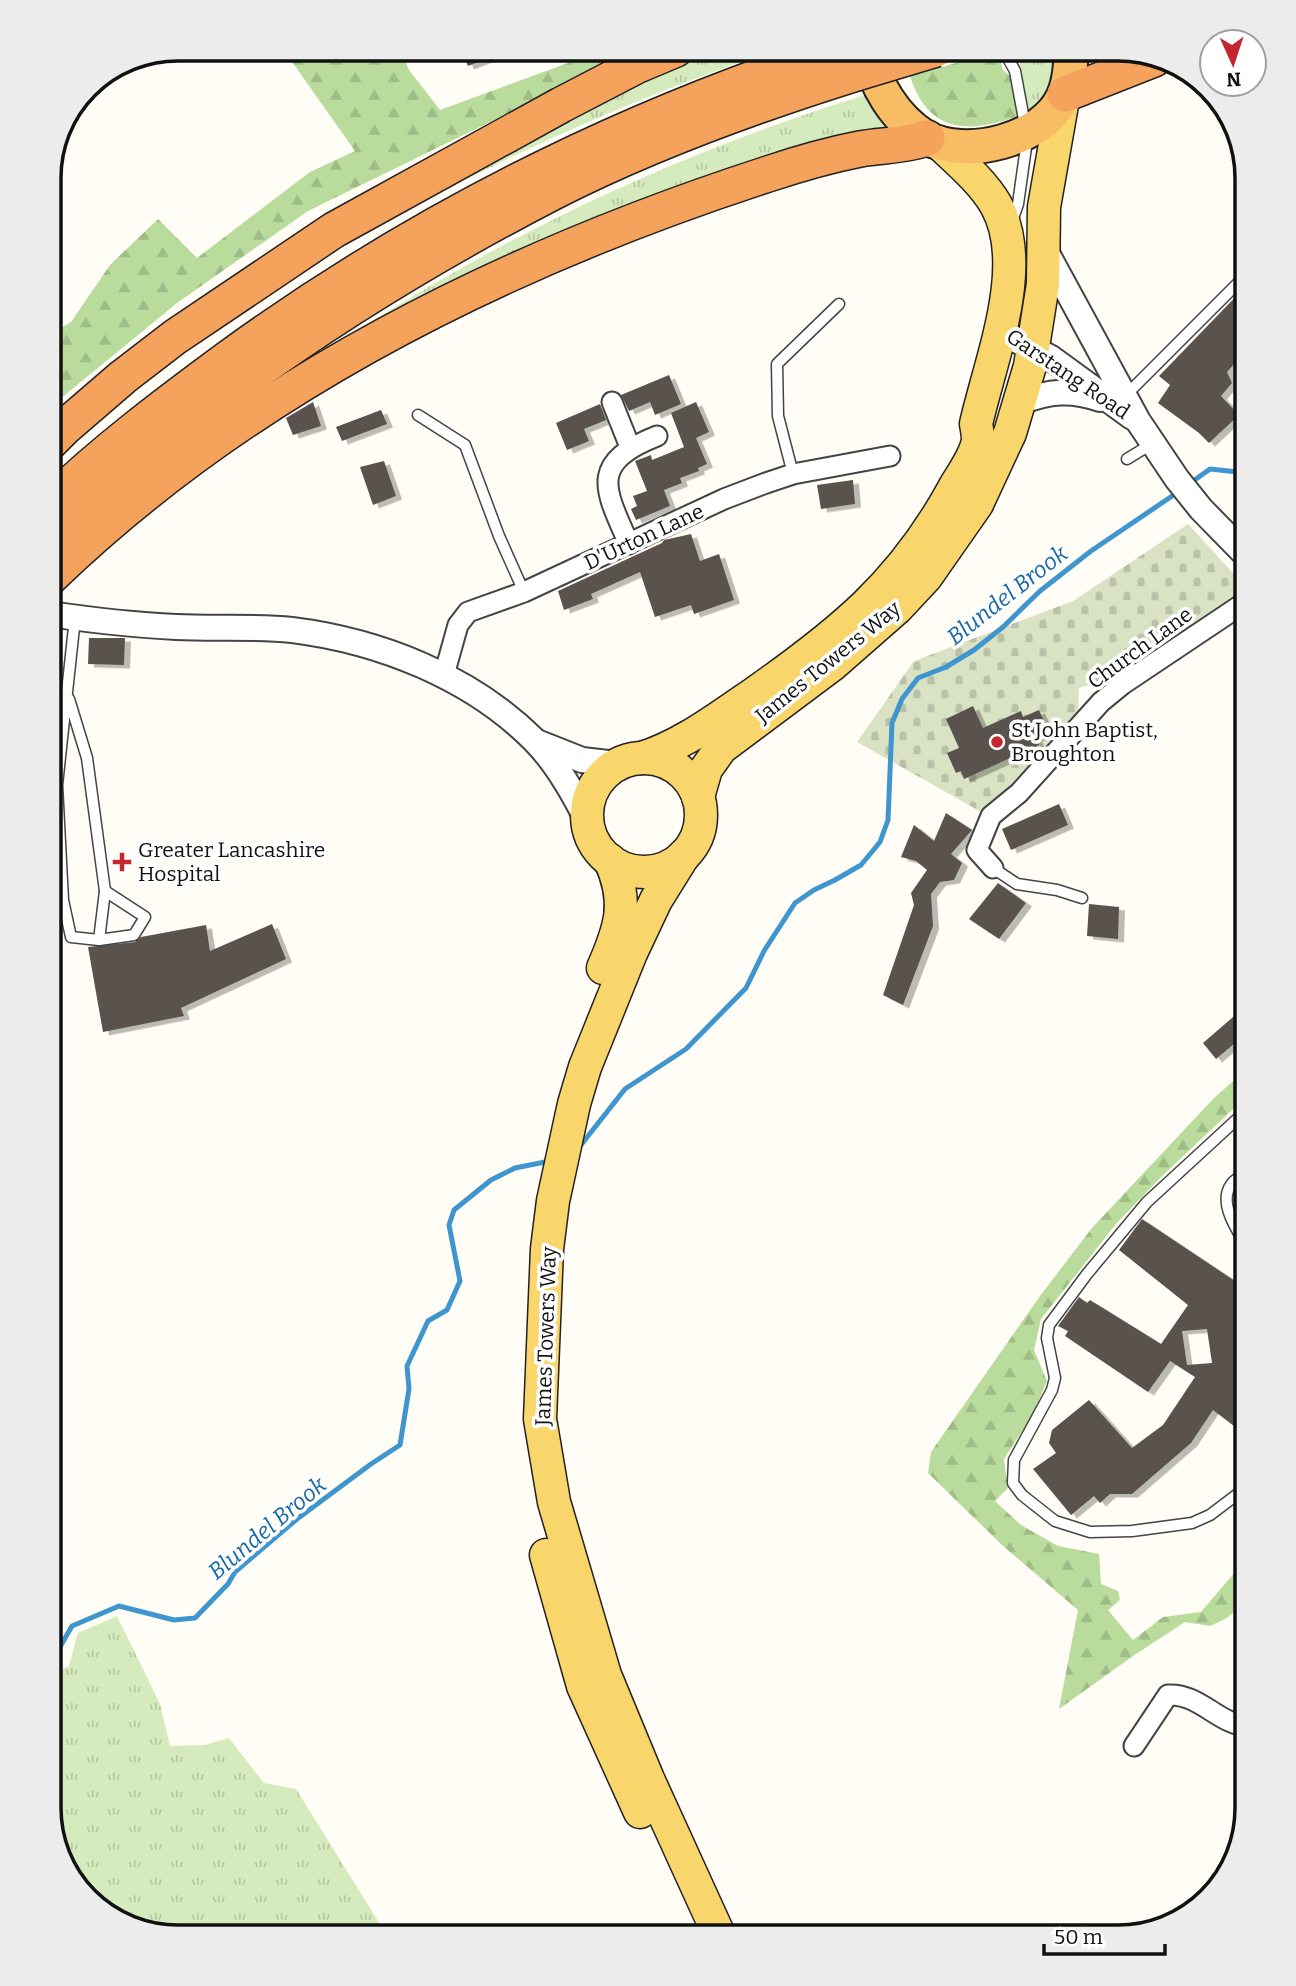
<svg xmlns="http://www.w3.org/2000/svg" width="1296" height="1986" font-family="Bitter,serif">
  <defs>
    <pattern id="grass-tufts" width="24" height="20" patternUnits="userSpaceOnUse" patternTransform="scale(1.75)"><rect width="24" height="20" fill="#d5ebbd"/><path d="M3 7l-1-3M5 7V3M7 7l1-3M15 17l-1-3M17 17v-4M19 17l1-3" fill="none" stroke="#b6c8a1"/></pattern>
    <pattern id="forest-firs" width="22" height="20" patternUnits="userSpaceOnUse" patternTransform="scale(1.75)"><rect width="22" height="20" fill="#b9dc9c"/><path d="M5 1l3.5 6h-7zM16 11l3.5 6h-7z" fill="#9ebc85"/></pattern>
    <pattern id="cemetery-stones" width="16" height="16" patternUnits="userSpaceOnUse" patternTransform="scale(1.75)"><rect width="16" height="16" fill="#d9e3c4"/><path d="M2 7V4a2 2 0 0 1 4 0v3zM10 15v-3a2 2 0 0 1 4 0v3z" fill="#b9c2a7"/></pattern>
    <filter id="shadow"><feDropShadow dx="6" dy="3.5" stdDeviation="0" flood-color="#0004"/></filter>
  </defs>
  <rect width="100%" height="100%" fill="#fffdf5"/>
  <!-- grass -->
  <g fill="url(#grass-tufts)">
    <path d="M703 49H778C615 104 461 175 313 263L334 248 620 89Z"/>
    <path d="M1012 49H1062L1060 80 1032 112 1028 109 1021 70Z"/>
    <path d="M872 93 899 140H881L290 375C476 248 657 159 872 93Z"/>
    <path d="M117 1616 160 1704 170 1746 205 1745 229 1738 264 1783 296 1789 388 1937H171L107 1915 63 1865 49 1807V1676L69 1666 78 1633Z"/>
  </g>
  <!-- forest -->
  <g fill="url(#forest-firs)">
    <path d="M283 49H400L409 70 440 110 606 49H639L308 211 177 303 49 408V335L71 322 110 265 158 219 197 258 310 172 355 151Z"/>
    <path d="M998 51 1003 70 1011 77 1018 111 1016 117C966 134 928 132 910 76Z"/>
    <path d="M1247 1069V1096L1160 1178 1116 1224 1041 1319 1034 1350 1047 1381 1033 1414 1004 1459 1008 1488 995 1501 1021 1525 1058 1546 1099 1554 1101 1584 1118 1591 1120 1600 1108 1610 1133 1640 1163 1617 1201 1612 1247 1558V1600L1227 1618 1210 1626 1185 1622 1133 1656 1059 1709 1078 1610 1002 1545 928 1473 931 1452 1040 1296 1092 1228 1214 1098Z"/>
  </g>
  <!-- cemetery -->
  <path fill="url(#cemetery-stones)" d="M1188 524 1243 584 1244 590 1241 596 1113 678 1079 688 1078 718 983 813 857 742 914 661 1073 601Z"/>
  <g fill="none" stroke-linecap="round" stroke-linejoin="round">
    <!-- stream -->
    <g stroke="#3f96cf" stroke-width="5">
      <path d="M1189 484 1210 469 1247 473"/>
      <path d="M577 1150 625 1089 686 1049 746 988 764 951 795 903 814 890 835 880 861 865 880 842 888 820 892 723 902 699 918 678 946 667 974 650 1003 627 1040 591 1091 551 1178 492"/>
      <path d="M49 1666 72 1626 119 1606 174 1620 195 1618 228 1584 235 1572 297 1519 371 1464 400 1445 409 1389 407 1366 428 1321 447 1310 460 1281 449 1225 454 1210 491 1180 515 1168 550 1161"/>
    </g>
  </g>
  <!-- building -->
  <g fill="#5a524d" fill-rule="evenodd" filter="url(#shadow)">
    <path d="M461 49H510V50L468 66Z"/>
    <path d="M1247 285V335L1239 341 1243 354 1227 372 1232 383 1221 396 1239 415 1209 443 1199 433 1158 403 1170 385 1159 376Z"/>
    <path d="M669 375 681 404 655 415 650 402 629 411 621 395Z"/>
    <path d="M313 402 321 426 293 435 286 418Z"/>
    <path d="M696 402 709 432 696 438 707 464 698 468 699 471 680 478 682 483 664 490 670 506 636 520 631 509 637 506 633 496 647 491 635 461 651 455 652 460 684 447 671 413Z"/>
    <path d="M600 404 606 420 584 429 589 441 567 450 556 423Z"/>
    <path d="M381 410 387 424 342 441 336 427Z"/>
    <path d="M384 461 396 496 373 505 360 467Z"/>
    <path d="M853 480 855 504 821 509 817 485Z"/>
    <path d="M691 534 700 561 719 554 734 600 694 614 691 605 655 617 640 572 591 594 593 599 564 610 558 591 662 543 664 540Z"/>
    <path d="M89 638H125L124 665 88 664Z"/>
    <path d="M973 706 983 728 1021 711 1023 717 1039 710 1049 732 1036 738 1039 745 964 779 961 771 956 773 947 753 959 748 946 719Z"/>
    <path d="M1059 804 1068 825 1011 850 1002 829Z"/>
    <path d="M946 813 972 830 951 854 962 863 954 880 940 882 931 894 933 926 903 1005 883 995 914 905 911 893 927 870 916 861 901 857 914 825 934 841Z"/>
    <path d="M998 883 1026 903 999 939 969 919Z"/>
    <path d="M1089 904 1119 907 1118 939 1087 936Z"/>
    <path d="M272 924 286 959 181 1008 184 1016 103 1032 88 947 135 942 141 937 206 925 210 951Z"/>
    <path d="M1247 1005V1033L1216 1059 1203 1043Z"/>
    <path d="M1142 1219 1247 1289V1436L1213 1410 1191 1443 1132 1494H1110L1100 1503 1094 1496 1071 1515 1033 1469 1056 1453 1049 1443 1052 1430 1089 1400 1132 1448 1163 1425 1195 1377 1170 1361 1148 1392 1065 1336 1068 1331 1058 1326 1079 1297 1087 1303 1090 1300 1161 1344 1188 1305 1119 1250ZM1207 1329 1212 1363 1187 1365 1182 1331Z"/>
  </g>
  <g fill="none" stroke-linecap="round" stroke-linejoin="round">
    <defs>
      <g id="service">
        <path d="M1003 49 1015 71 1025 125"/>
        <path d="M1012 221 1018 204 1027 140"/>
        <path d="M1125 396 1247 274"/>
        <path d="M418 415 465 445 499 536 524 592"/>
        <path d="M1127 459 1153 443"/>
        <path d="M793 474 778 416 777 364 839 304"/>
        <path d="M75 618 57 785 63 900 71 937 99 940 134 935 145 917 105 891"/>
        <path d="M69 699 87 758 105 891 99 940"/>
        <path d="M993 868 1017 884 1057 890 1082 898"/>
        <path d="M1247 1247C1237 1230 1216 1201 1233 1182 1237 1178 1243 1175 1247 1171"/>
        <path d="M1247 1487 1210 1515 1192 1523 1132 1531 1090 1532 1055 1521 1022 1495 1013 1483 1014 1460 1052 1390 1055 1378 1047 1338 1049 1325 1087 1274 1147 1202 1247 1110"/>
      </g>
      <g id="minor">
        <path d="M612 402 630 447"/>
        <path d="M629 544C604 488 589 463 657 436"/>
        <path d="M444 675 458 625 468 612 524 592 724 499 766 483 793 474 890 456"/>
        <path d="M993 868 977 850 991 816 1019 793 1101 702 1123 684 1247 601"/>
        <path d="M1134 1746 1168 1695C1199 1693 1218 1724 1247 1726"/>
      </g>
      <g id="tertiary">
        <path d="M1044 248 1138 421 1177 479 1201 509 1247 556"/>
        <path d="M999 331 1051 358 1132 417"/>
        <path d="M1021 402C1049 391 1071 389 1100 399"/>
        <path d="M49 614C91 620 134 625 176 627 215 629 254 626 292 630 380 641 471 677 534 740 556 762 573 792 587 820"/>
        <path d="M539 743 582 760 617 764"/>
      </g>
      <g id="primary">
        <path d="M642 758C683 745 716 719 752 695 839 634 902 584 954 488 962 474 976 456 978 440 978 436 977 429 976 424 990 361 1030 265 996 205 983 182 958 161 938 142"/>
        <circle cx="644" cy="815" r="57"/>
        <path d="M698 797 706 769 721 748 832 665 897 608 926 577 977 504 1010 433 1030 366 1043 284 1044 207 1063 99"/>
        <path d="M684 855 656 900 631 953 585 1067 574 1104 553 1201 547 1249 540 1419 554 1502 605 1675 648 1779 720 1937"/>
        <path d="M603 968C621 927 629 902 610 860"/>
        <path d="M546 1555 583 1686 640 1812"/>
      </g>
      <path id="trunk" d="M866 49C875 84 894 118 925 137 965 160 1044 140 1063 97 1069 84 1071 64 1071 49"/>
      <g id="motorway">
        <path d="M1065 94 1154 59"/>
        <path d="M49 443 65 427 123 377 175 337 334 230 561 105 638 65 676 49"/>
        <path d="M49 504C104 451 165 405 226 360 414 223 617 121 838 49"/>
        <path d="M49 541C199 400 371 286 553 192 649 143 751 106 853 74"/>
        <path d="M49 578C249 385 506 259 768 174 798 164 829 155 860 149 883 145 905 146 927 138"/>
      </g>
    </defs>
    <!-- service casing -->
    <use href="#service" stroke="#444" stroke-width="13"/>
    <!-- minor casing -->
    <use href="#minor" stroke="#444" stroke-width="23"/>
    <!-- tertiary casing -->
    <use href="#tertiary" stroke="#444" stroke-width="28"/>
    <!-- primary casing -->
    <use href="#primary" stroke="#222" stroke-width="35"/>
    <!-- trunk casing -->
    <use href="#trunk" stroke="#222" stroke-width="37"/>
    <!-- motorway casing -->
    <use href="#motorway" stroke="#222" stroke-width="38"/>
    <!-- service -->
    <use href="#service" stroke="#fff" stroke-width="10"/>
    <!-- minor -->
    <use href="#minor" stroke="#fff" stroke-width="19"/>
    <!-- tertiary -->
    <use href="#tertiary" stroke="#fff" stroke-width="24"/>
    <!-- primary -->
    <use href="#primary" stroke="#f9d66b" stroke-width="32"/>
    <!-- trunk -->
    <use href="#trunk" stroke="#f7bc64" stroke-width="33"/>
    <!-- motorway -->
    <use href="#motorway" stroke="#f5a25d" stroke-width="35"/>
    <defs>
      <path id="motorway-bridge" d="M853 74 936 49"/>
    </defs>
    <!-- motorway-bridge casing -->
    <use href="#motorway-bridge" stroke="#222" stroke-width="38" stroke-linecap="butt"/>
    <!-- motorway-bridge -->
    <use href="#motorway-bridge" stroke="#f5a25d" stroke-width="35"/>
  </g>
  <!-- markers -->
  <g fill="#c4262e" stroke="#fff" stroke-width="2.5">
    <circle cx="997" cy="742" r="7"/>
    <path d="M118.5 851.5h7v7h7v7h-7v7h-7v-7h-7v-7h7z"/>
  </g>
  <g text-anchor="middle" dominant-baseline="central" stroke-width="7" stroke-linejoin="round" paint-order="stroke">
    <!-- street labels -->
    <g font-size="21" fill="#111" stroke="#fff">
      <text transform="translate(1068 374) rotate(34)">Garstang Road</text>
      <text transform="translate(644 537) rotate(-25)">D'Urton Lane</text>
      <text transform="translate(1140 648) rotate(-36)">Church Lane</text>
      <text transform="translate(828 662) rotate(-39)">James Towers Way</text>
      <text transform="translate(546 1336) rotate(-88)">James Towers Way</text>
    </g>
    <!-- poi labels -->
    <g font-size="21" fill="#111" stroke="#fff" text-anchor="start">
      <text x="1011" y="730">St John Baptist,<tspan x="1011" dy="24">Broughton</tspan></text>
      <text x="138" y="850">Greater Lancashire<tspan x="138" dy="24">Hospital</tspan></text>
    </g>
    <!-- water labels -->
    <g font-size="23" font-style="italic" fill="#1768a6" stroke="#fff">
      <text transform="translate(1007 595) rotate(-38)">Blundel Brook</text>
      <text transform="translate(267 1528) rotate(-40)">Blundel Brook</text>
    </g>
  </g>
  <!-- crop -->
  <path d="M0 0H1296V1986H0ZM178 61H1118A117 117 0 0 1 1235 178V1808A117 117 0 0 1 1118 1925H178A117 117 0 0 1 61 1808V178A117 117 0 0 1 178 61Z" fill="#ececec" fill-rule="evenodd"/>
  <path fill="none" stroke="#111" stroke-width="3.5" d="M178 61H1118A117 117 0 0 1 1235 178V1808A117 117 0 0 1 1118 1925H178A117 117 0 0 1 61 1808V178A117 117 0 0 1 178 61Z"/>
  <!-- north arrow -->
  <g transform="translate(1233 63) rotate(177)"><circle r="33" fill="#ffffff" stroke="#a0a0a0" stroke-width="2"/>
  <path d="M0-5L12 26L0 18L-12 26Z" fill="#c4262e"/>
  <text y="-10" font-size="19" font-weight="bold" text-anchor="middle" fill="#111111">N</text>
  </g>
  <!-- scale -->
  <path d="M1044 1944v10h121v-10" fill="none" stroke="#111111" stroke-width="3.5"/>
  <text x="1054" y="1944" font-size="21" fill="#111111" stroke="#ffffff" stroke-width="5" paint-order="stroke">50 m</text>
</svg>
